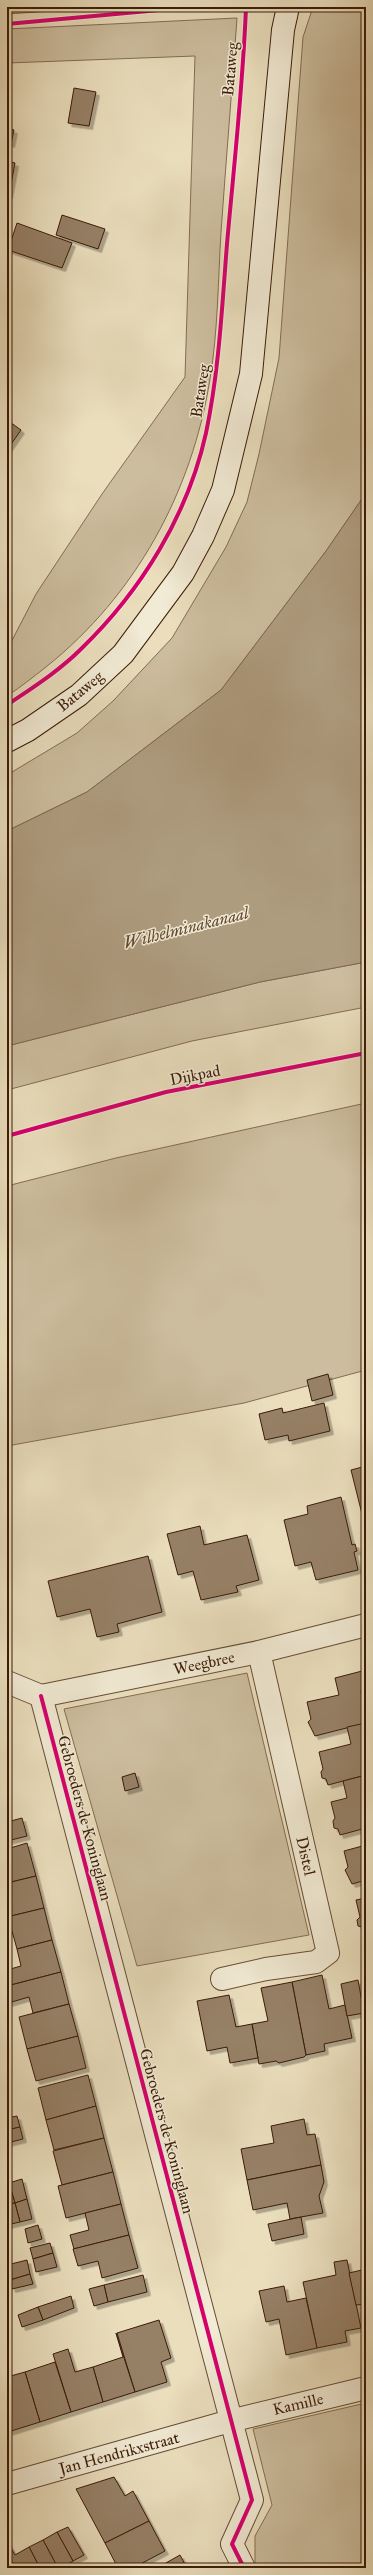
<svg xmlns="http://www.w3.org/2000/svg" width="373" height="2575" font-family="'IM FELL Great Primer',serif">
  <defs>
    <filter id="shadow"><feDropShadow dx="3.5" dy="3.5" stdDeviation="0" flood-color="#0004"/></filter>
  </defs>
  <rect width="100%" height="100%" fill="#eadebd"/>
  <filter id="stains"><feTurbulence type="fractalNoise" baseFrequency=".005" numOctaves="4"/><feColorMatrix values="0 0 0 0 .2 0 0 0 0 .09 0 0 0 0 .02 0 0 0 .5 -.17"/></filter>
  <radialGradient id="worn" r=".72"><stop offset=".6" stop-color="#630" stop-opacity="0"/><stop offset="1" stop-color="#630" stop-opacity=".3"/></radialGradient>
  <!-- green -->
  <g fill="#ccbd9e" stroke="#846c53">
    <path d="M7 7H112L7 14Z"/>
    <path d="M313 7H366V493L326 551 221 690 87 792 7 831V775L77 733 113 701 172 638 226 547 247 502 259 454 279 358 303 37Z"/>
    <path d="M237 18C232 90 226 161 221 232 218 281 218 331 210 379 192 492 136 595 46 667 33 677 21 687 7 696V650L36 594 102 494 185 377 195 56 7 63V29Z"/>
    <path d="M366 962V1007L192 1041 7 1090V1046L260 982Z"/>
    <path d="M366 1103V1370L244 1403 7 1446V1186L116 1158Z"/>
    <path d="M247 1673 309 1935 137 1966 64 1709Z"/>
    <path d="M366 2403V2568H257L255 2565V2536L272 2505 253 2429Z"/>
  </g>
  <!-- water -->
  <path fill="#ae9c7f" stroke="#80684f" d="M366 493V962L260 982 7 1046V831L87 792 221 690 326 551Z"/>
  <!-- building -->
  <g fill="#968066" stroke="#3b1b08" filter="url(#shadow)">
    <path d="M74 88 96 92 89 126 68 123Z"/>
    <path d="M7 128 14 130 11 144 7 143Z"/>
    <path d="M7 161 15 163 9 195 7 194Z"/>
    <path d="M62 215 105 229 98 249 56 235Z"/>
    <path d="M17 223 72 243 62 268 8 250Z"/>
    <path d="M7 420 21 430 7 450Z"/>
    <path d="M328 1374 333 1395 312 1401 307 1380Z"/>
    <path d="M324 1403 330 1431 289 1441 288 1435 265 1440 259 1414 282 1408 283 1413Z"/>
    <path d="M366 1466V1530L351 1470Z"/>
    <path d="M341 1497 352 1545 355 1544 357 1551 354 1552 358 1570 316 1580 311 1562 295 1566 284 1520 308 1514 307 1506Z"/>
    <path d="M200 1526 204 1545 247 1535 259 1580 236 1586 238 1592 201 1600 193 1571 178 1575 167 1534Z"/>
    <path d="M148 1556 162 1612 117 1624 119 1632 97 1637 90 1609 57 1617 48 1581Z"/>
    <path d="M366 1670V1689L361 1691 366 1723 315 1736 308 1722 311 1719 307 1702 339 1695 335 1678Z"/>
    <path d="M366 1723V1775L328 1785 326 1779 322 1778 321 1772 323 1769 319 1752 351 1744 347 1727Z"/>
    <path d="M135 1773 139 1787 125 1791 122 1777Z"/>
    <path d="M366 1775V1828L340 1835 338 1829 334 1828 333 1821 335 1818 331 1802 347 1798 343 1781Z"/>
    <path d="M22 1818 27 1836 7 1841V1822Z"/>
    <path d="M27 1843 36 1876 7 1883V1849Z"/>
    <path d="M366 1845V1880L352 1884 345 1870 348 1867 344 1851Z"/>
    <path d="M36 1876 44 1908 7 1917V1883Z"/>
    <path d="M366 1898V1933H364L362 1927 358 1926 357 1920 360 1917 356 1900Z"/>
    <path d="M44 1908 52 1940 17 1949 12 1931 7 1932V1917Z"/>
    <path d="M52 1940 61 1972 7 1986V1970L21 1966 17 1949Z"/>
    <path d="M61 1972 69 2004 33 2013 29 1997 8 2003 7 1986Z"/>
    <path d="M322 1975 329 2009 345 2005 352 2038 324 2044 325 2051 306 2055 292 1982Z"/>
    <path d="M358 1980 364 2013 347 2016 341 1984Z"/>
    <path d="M292 1982 306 2055 304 2057 279 2063 276 2061 259 2064 252 2024 268 2021 261 1988Z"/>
    <path d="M229 1995 236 2027 252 2024 258 2058 230 2063 227 2047 207 2051 197 2001Z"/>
    <path d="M69 2004 78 2036 27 2049 19 2017Z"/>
    <path d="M78 2036 86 2068 36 2081 27 2049Z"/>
    <path d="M88 2075 96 2106 46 2120 38 2088Z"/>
    <path d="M96 2106 104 2138 54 2150 46 2120Z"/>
    <path d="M17 2116 20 2127 7 2130V2118Z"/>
    <path d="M304 2119 307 2135 315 2134 321 2165 247 2180 241 2149 274 2143 271 2126Z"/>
    <path d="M20 2127 23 2139 7 2143V2130Z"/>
    <path d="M104 2138 113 2172 62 2185 53 2151Z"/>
    <path d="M321 2165 324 2182 319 2196 323 2213 290 2219 287 2203 253 2210 247 2180Z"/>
    <path d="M113 2172 121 2204 66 2218 58 2186Z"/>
    <path d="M22 2179 27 2199 15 2203 9 2183Z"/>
    <path d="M7 2183H9L15 2203 7 2204Z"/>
    <path d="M27 2199 32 2219 20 2222 15 2203Z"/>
    <path d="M15 2203 20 2222 7 2225V2204Z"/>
    <path d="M121 2204 129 2235 74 2249 70 2235 89 2230 85 2213Z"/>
    <path d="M301 2217 304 2234 272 2241 268 2224Z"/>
    <path d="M38 2225 42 2239 28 2243 25 2229Z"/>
    <path d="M129 2235 138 2268 102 2278 98 2261 78 2266 73 2249Z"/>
    <path d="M50 2243 53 2253 33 2259 30 2248Z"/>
    <path d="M53 2253 57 2267 36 2272 33 2259Z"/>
    <path d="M27 2260 30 2274 10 2280 7 2265Z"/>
    <path d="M347 2260 361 2328 345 2331 347 2342 317 2348 303 2282 336 2275 334 2262Z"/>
    <path d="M366 2269V2304L356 2305 349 2273Z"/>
    <path d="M30 2274 33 2284 12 2289 10 2280Z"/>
    <path d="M143 2275 147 2292 108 2302 104 2285Z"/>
    <path d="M104 2285 108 2302 94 2306 89 2289Z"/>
    <path d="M284 2286 287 2302 306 2298 317 2348 286 2355 279 2319 266 2322 259 2291Z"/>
    <path d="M71 2296 74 2308 43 2320 38 2307Z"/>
    <path d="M38 2307 43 2320 22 2327 18 2315Z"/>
    <path d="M159 2320 171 2358 161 2362 167 2382 135 2392 117 2333Z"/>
    <path d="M116 2333 135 2392 103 2402 93 2367 123 2357Z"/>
    <path d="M68 2349 75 2372 93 2367 103 2402 71 2412 53 2354Z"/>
    <path d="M55 2362 71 2412 40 2422 25 2372Z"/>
    <path d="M25 2372 40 2422 8 2432 7 2377Z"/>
    <path d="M114 2477 125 2496 133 2491 149 2521 105 2543 76 2489Z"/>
    <path d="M149 2521 165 2551 133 2568H118L105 2543Z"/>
    <path d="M68 2527 84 2555 73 2561 57 2532Z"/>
    <path d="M57 2532 73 2561 61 2568H58L43 2540Z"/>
    <path d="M43 2540 58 2568H40L29 2547Z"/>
    <path d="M7 2541 15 2555 29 2547 40 2568H7Z"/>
    <path d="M180 2555 187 2568H157Z"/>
  </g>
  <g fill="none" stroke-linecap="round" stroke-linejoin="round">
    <defs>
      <g id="street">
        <path d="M7 1682 41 1696"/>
        <path d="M41 1696 252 2500 232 2544 244 2568"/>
        <path d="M41 1696 259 1652 366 1625"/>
        <path d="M222 1979 266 1969 316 1962 328 1953 259 1652"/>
        <path d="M7 2484 230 2421 366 2388"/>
      </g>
      <path id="secondary" d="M7 741 28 730 79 695 123 654 183 573 203 536 223 490 251 374 283 30 288 7"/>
    </defs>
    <!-- street casing -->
    <use href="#street" stroke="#674c35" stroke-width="24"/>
    <!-- secondary casing -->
    <use href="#secondary" stroke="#3b1b08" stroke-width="24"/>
    <!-- street -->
    <use href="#street" stroke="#f1ead4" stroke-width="22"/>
    <!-- secondary -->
    <use href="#secondary" stroke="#f1ead4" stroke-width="22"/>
    <defs>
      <g id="cycleway">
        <path d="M7 24 192 7"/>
        <path d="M7 705C32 688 59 671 81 649 141 591 188 515 206 433 219 371 222 307 227 244 234 165 243 86 246 7"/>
        <path d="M7 1136 166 1092 366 1053"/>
        <path d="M41 1696 252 2500 232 2544 244 2568"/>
      </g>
    </defs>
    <!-- cycleway casing -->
    <use href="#cycleway" stroke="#f1ead4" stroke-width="6"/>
    <!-- cycleway -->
    <use href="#cycleway" stroke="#d6006c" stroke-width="4"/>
  </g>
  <g text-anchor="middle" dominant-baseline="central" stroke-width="3" stroke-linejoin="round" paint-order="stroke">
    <!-- street labels -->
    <g font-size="16" fill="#3b1b08" stroke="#f1ead4">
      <text transform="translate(230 69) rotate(-85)">Bataweg</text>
      <text transform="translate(200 391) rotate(-81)">Bataweg</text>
      <text transform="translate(80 691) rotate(-39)">Bataweg</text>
      <text transform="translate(195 1075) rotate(-11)">Dijkpad</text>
      <text transform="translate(204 1663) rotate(-12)">Weegbree</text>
      <text transform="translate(85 1818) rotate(75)">Gebroeders de Koninglaan</text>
      <text transform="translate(306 1856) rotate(77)">Distel</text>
      <text transform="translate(167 2131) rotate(75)">Gebroeders de Koninglaan</text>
      <text transform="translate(298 2404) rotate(-13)">Kamille</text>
      <text transform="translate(119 2453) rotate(-15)">Jan Hendrikxstraat</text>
    </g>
    <!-- water labels -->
    <g font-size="17" font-style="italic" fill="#634832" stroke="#f1ead4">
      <text transform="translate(186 928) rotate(-14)">Wilhelminakanaal</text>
    </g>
  </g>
  <!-- margin -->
  <rect width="373" height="2575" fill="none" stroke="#eadebd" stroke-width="24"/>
  <rect x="8" y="8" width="357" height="2559" fill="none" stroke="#3b1b08" stroke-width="2"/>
  <rect x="12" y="12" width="349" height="2551" fill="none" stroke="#3b1b08"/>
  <rect width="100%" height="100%" filter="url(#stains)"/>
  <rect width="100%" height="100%" fill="url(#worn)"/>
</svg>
